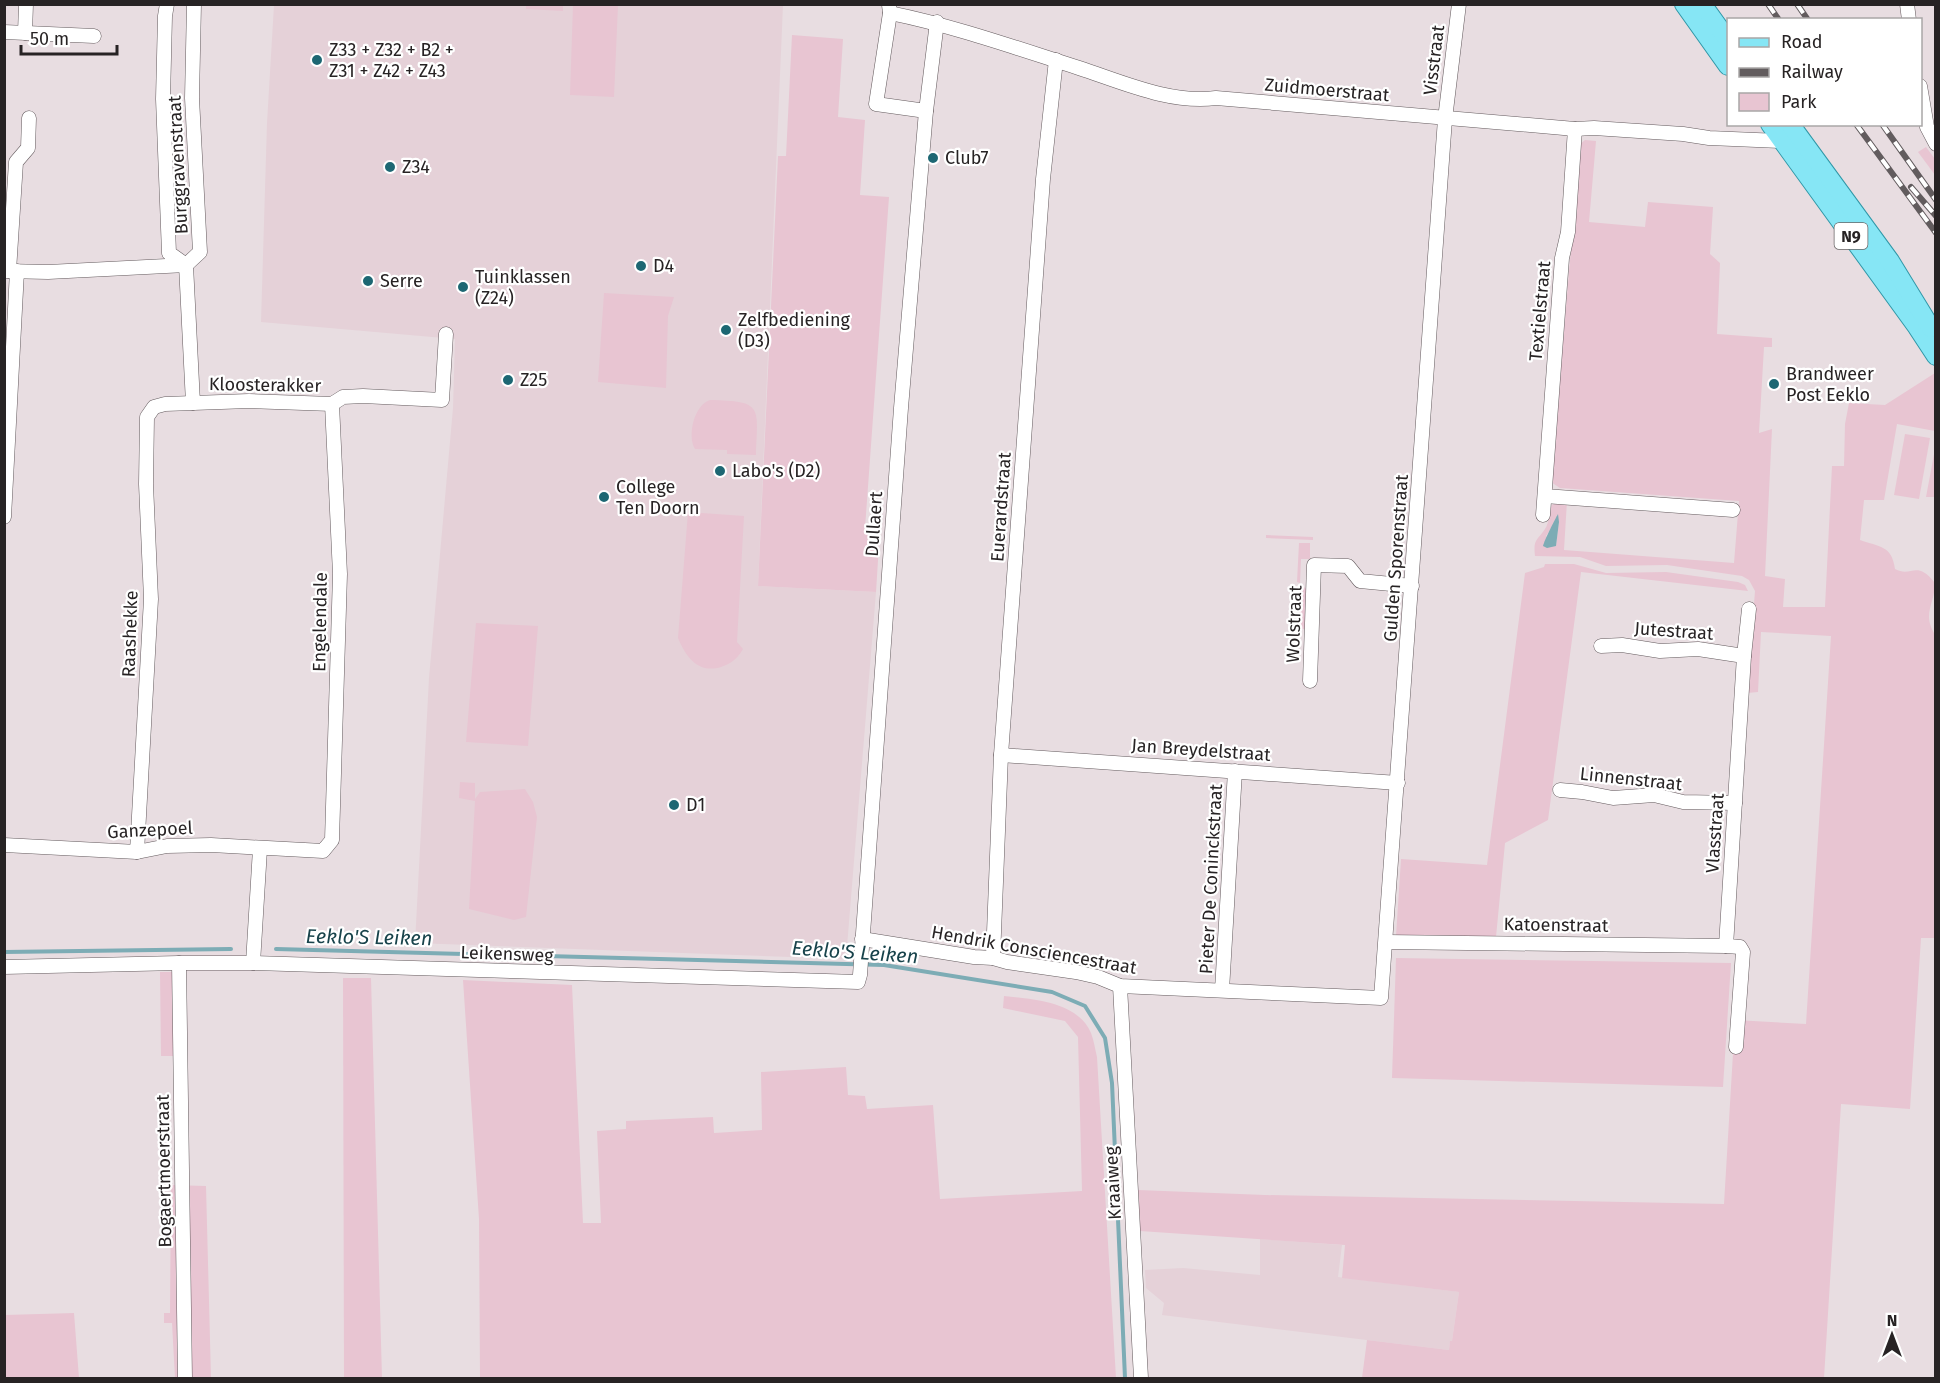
<svg xmlns="http://www.w3.org/2000/svg" width="1940" height="1383" font-family="'Fira Sans',sans-serif">
  <rect width="100%" height="100%" fill="#e8dde1"/>
  <!-- built -->
  <g fill="#e5d1d8">
    <path d="M274 5H783L758 586 876 592 846 959 415 943 429 678 453 408 455 339 261 322 267 123Z"/>
    <path d="M1260 1239 1342 1245 1338 1277 1459 1292 1452 1341 1450 1342 1449 1350 1162 1315 1164 1303 1146 1288 1145 1270 1183 1268 1260 1275Z"/>
  </g>
  <!-- green -->
  <g fill="#e8c5d2" fill-rule="evenodd">
    <path d="M526 5H563V11L526 9Z"/>
    <path d="M573 5H618L614 97 570 95Z"/>
    <path d="M792 35 843 39 838 117 865 120 860 195 889 197 865 528 880 529 876 592 758 586 778 156H786Z"/>
    <path d="M1585 140 1596 141 1589 222 1645 227 1648 202 1713 207 1710 254 1720 263 1717 334 1772 338V347H1764L1759 433 1772 429 1765 576 1785 579 1783 607H1825L1832 466H1844L1845 424 1849 403 1885 405 1935 373V431L1897 424 1884 500H1864L1860 540C1879 547 1892 545 1895 569 1912 578 1916 559 1935 583 1935 604 1921 614 1936 636L1935 938H1921L1910 1109 1841 1104 1824 1378H1362L1367 1340 1449 1350 1450 1341H1452L1459 1292 1342 1278 1345 1245 1140 1231 1138 1190 1265 1195 1724 1204 1735 1020 1806 1024 1831 636 1761 632 1758 692 1747 693 1755 591 1749 580 1742 576 1667 565 1606 566 1580 557 1535 556C1533 539 1537 541 1545 529 1550 522 1548 512 1552 505L1558 502 1567 501 1564 550 1734 563 1739 501 1560 488 1551 482 1580 144ZM1559 522 1556 546 1546 536 1554 524Z"/>
    <path d="M1926 147 1935 159V175L1918 152Z"/>
    <path d="M604 293 674 297 668 316 666 388 598 382Z"/>
    <path d="M710 400C763 401 758 406 756 455L727 454V450L695 449C687 436 694 405 710 400Z"/>
    <path d="M1905 434 1930 438 1919 499 1894 495Z"/>
    <path d="M1935 449V497H1926Z"/>
    <path d="M688 512 744 516 737 642 743 649C737 659 732 663 721 667 698 674 686 657 678 638Z"/>
    <path d="M1266 535 1313 537V540L1266 538Z"/>
    <path d="M1299 543H1310V559H1301L1300 583 1297 582Z"/>
    <path d="M1545 564H1574L1606 573 1666 572 1738 582 1745 585 1748 591 1581 572 1548 820 1505 843 1496 937 1396 936 1401 859 1487 865 1525 573 1544 567Z"/>
    <path d="M1299 586 1304 587 1308 591 1306 629H1297Z"/>
    <path d="M476 623 538 626 528 746 466 742Z"/>
    <path d="M460 782 475 783V799L480 792 525 789 533 802 537 817 526 917 514 920 469 909 475 801 459 798Z"/>
    <path d="M1396 958 1731 963 1723 1087 1392 1078Z"/>
    <path d="M160 972H175L176 1056H161Z"/>
    <path d="M343 978H371L382 1378H344Z"/>
    <path d="M463 980 572 985 583 1223H601L597 1131 626 1129V1121L713 1117 714 1133 762 1130 761 1072 846 1067 848 1095 865 1096 867 1109 933 1105 940 1199 1082 1191 1078 1037 1065 1021 1003 1008 1004 996C1034 999 1078 1002 1091 1033 1094 1041 1095 1049 1097 1057L1116 1378H480L479 1219Z"/>
    <path d="M171 1185 206 1186 211 1378H175L172 1323H164V1313H170Z"/>
    <path d="M74 1313 79 1378H5V1315Z"/>
  </g>
  <!-- water -->
  <path fill="#7dacb5" d="M1558 514 1559 522 1556 546 1547 548 1543 546C1544 541 1555 519 1558 514Z"/>
  <g fill="none" stroke-linecap="round" stroke-linejoin="round">
    <!-- stream -->
    <g stroke="#7dacb5" stroke-width="4">
      <path d="M276 949 884 965 1052 992 1085 1006 1105 1038 1112 1083 1125 1378"/>
      <path d="M4 952 231 949"/>
    </g>
    <defs>
      <g id="minor">
        <path d="M167 4 165 16 163 99 169 253 186 265"/>
        <path d="M1907 4 1909 20"/>
        <path d="M889 5 890 13 876 104 926 111"/>
        <path d="M890 13C954 26 1016 48 1079 68 1122 82 1170 104 1216 98L1575 129 1594 128 1683 134 1709 138 1781 141 1787 137"/>
        <path d="M4 32 94 36"/>
        <path d="M25 33 26 4"/>
        <path d="M1920 86 1927 127 1936 144"/>
        <path d="M186 265 200 252 192 98 194 4"/>
        <path d="M186 265 193 403"/>
        <path d="M4 271 48 272 186 265"/>
        <path d="M9 271 16 162 28 148 29 118"/>
        <path d="M1545 496 1733 510"/>
        <path d="M1543 515 1562 258 1568 232 1575 129"/>
        <path d="M4 517 17 271"/>
        <path d="M1601 646 1622 645 1660 651 1698 649 1744 656"/>
        <path d="M1310 681 1314 565 1348 566 1360 581 1412 586"/>
        <path d="M1001 755 1398 783"/>
        <path d="M1560 790 1582 792 1613 798 1654 795 1683 802 1735 803"/>
        <path d="M4 845 137 852 167 846 211 845 323 851 332 840 340 574 332 404"/>
        <path d="M137 852 151 599 146 484 147 417 154 407 165 404 249 401 332 404 343 397 363 396 442 400 446 334"/>
        <path d="M862 939 974 957 993 958 1007 962 1076 972 1098 977 1120 986 1381 998 1445 119 1459 4"/>
        <path d="M1386 942 1726 946"/>
        <path d="M993 958 1001 755 1043 179 1056 60"/>
        <path d="M179 963 185 1378"/>
        <path d="M253 963 260 849"/>
        <path d="M4 967 179 963H253L858 982 860 975 901 408 926 111 937 22"/>
        <path d="M1120 986 1141 1378"/>
        <path d="M1222 990 1235 771"/>
        <path d="M1736 1047 1743 952 1740 947 1726 946 1744 656 1749 609"/>
      </g>
      <g id="major">
        <path d="M1684 4 1728 66"/>
        <path d="M1702 4 1728 40"/>
        <path d="M1770 124 1917 327 1936 356"/>
        <path d="M1790 124 1890 261 1931 328"/>
      </g>
    </defs>
    <!-- minor casing -->
    <use href="#minor" stroke="#645b5e" stroke-width="15"/>
    <!-- major casing -->
    <use href="#major" stroke="#3097a7" stroke-width="20"/>
    <!-- minor -->
    <use href="#minor" stroke="#fff" stroke-width="14"/>
    <!-- major -->
    <use href="#major" stroke="#86e6f5" stroke-width="18"/>
    <defs>
      <g id="rail">
        <path d="M1768 4 1779 20"/>
        <path d="M1797 4 1808 20"/>
        <path d="M1856 124 1936 233"/>
        <path d="M1882 124 1936 200"/>
        <path d="M1911 187 1936 216"/>
      </g>
    </defs>
    <!-- rail casing -->
    <use href="#rail" stroke="#625c5e" stroke-width="6"/>
    <!-- rail -->
    <use href="#rail" stroke="#fff" stroke-width="4" stroke-dasharray="11" stroke-linecap="butt"/>
  </g>
  <!-- markers -->
  <g fill="#1d6773" stroke="#fff" stroke-width="2">
    <circle cx="317" cy="60" r="6"/>
    <circle cx="933" cy="158" r="6"/>
    <circle cx="390" cy="167" r="6"/>
    <circle cx="641" cy="266" r="6"/>
    <circle cx="368" cy="281" r="6"/>
    <circle cx="463" cy="287" r="6"/>
    <circle cx="726" cy="330" r="6"/>
    <circle cx="508" cy="380" r="6"/>
    <circle cx="1774" cy="384" r="6"/>
    <circle cx="720" cy="471" r="6"/>
    <circle cx="604" cy="497" r="6"/>
    <circle cx="674" cy="805" r="6"/>
  </g>
  <g text-anchor="middle" dominant-baseline="central" stroke-width="4.5" stroke-linejoin="round" paint-order="stroke">
    <!-- shield labels -->
    <rect fill="#fff" stroke="#686566" stroke-width="1.5" x="1834.5" y="223" width="33" height="26" rx="4.5"/>
    <g font-size="16" font-weight="bold" fill="#272324">
      <text x="1851" y="236">N9</text>
    </g>
    <!-- poi labels -->
    <g font-size="18" fill="#272324" stroke="#fff" text-anchor="start">
      <text x="329" y="50">Z33 + Z32 + B2 +<tspan x="329" dy="21">Z31 + Z42 + Z43</tspan></text>
      <text x="945" y="158">Club7</text>
      <text x="402" y="167">Z34</text>
      <text x="653" y="266">D4</text>
      <text x="475" y="277">Tuinklassen<tspan x="475" dy="21">(Z24)</tspan></text>
      <text x="380" y="281">Serre</text>
      <text x="738" y="320">Zelfbediening<tspan x="738" dy="21">(D3)</tspan></text>
      <text x="1786" y="374">Brandweer<tspan x="1786" dy="21">Post Eeklo</tspan></text>
      <text x="520" y="380">Z25</text>
      <text x="732" y="471">Labo's (D2)</text>
      <text x="616" y="487">College<tspan x="616" dy="21">Ten Doorn</tspan></text>
      <text x="686" y="805">D1</text>
    </g>
    <!-- street labels -->
    <g font-size="18" fill="#272324" stroke="#fff">
      <text transform="translate(1434 60) rotate(-83)">Visstraat</text>
      <text transform="translate(1327 90) rotate(5)">Zuidmoerstraat</text>
      <text transform="translate(178 165) rotate(-93)">Burggravenstraat</text>
      <text transform="translate(1540 311) rotate(-85)">Textielstraat</text>
      <text transform="translate(265 385) rotate(1)">Kloosterakker</text>
      <text transform="translate(1001 507) rotate(-86)">Euerardstraat</text>
      <text transform="translate(874 524) rotate(-86)">Dullaert</text>
      <text transform="translate(1396 558) rotate(-86)">Gulden Sporenstraat</text>
      <text transform="translate(320 622) rotate(-89)">Engelendale</text>
      <text transform="translate(1294 624) rotate(-88)">Wolstraat</text>
      <text transform="translate(1674 631) rotate(4)">Jutestraat</text>
      <text transform="translate(130 634) rotate(-88)">Raashekke</text>
      <text transform="translate(1201 750) rotate(4)">Jan Breydelstraat</text>
      <text transform="translate(1631 779) rotate(6)">Linnenstraat</text>
      <text transform="translate(150 830) rotate(-3)">Ganzepoel</text>
      <text transform="translate(1715 833) rotate(-86)">Vlasstraat</text>
      <text transform="translate(1211 879) rotate(-87)">Pieter De Coninckstraat</text>
      <text transform="translate(1556 925) rotate(1)">Katoenstraat</text>
      <text transform="translate(1034 950) rotate(10)">Hendrik Consciencestraat</text>
      <text transform="translate(507 954) rotate(2)">Leikensweg</text>
      <text transform="translate(164 1171) rotate(-91)">Bogaertmoerstraat</text>
      <text transform="translate(1113 1183) rotate(-93)">Kraaiweg</text>
    </g>
    <!-- water labels -->
    <g font-size="20" font-style="italic" fill="#18434b" stroke="#fff">
      <text transform="translate(369 937) rotate(1)">Eeklo'S Leiken</text>
      <text transform="translate(855 952) rotate(4)">Eeklo'S Leiken</text>
    </g>
  </g>
  <!-- border -->
  <rect width="1940" height="1383" fill="none" stroke="#272324" stroke-width="12"/>
  <!-- legend -->
  <rect x="1727" y="18" width="195" height="108" fill="#ffffff" stroke="#a9a7a7" stroke-width="1.5"/>
  <rect x="1739" y="38" width="30" height="9" fill="#86e6f5" stroke="#a9a7a7" stroke-width="1.5"/>
  <text x="1781" y="48" font-size="18" fill="#272324">Road</text>
  <rect x="1739" y="68" width="30" height="9" fill="#625c5e" stroke="#a9a7a7" stroke-width="1.5"/>
  <text x="1781" y="78" font-size="18" fill="#272324">Railway</text>
  <rect x="1739" y="93" width="30" height="18" fill="#e8c5d2" stroke="#a9a7a7" stroke-width="1.5"/>
  <text x="1781" y="108" font-size="18" fill="#272324">Park</text>
  <!-- north arrow -->
  <g transform="translate(1892 1335)" stroke="#ffffff" stroke-width="4.5" paint-order="stroke">
  <path d="M0-4.5L10 22L0 15L-10 22Z" fill="#272324"/>
  <text y="-9" font-size="16" font-weight="bold" text-anchor="middle" fill="#272324">N</text>
  </g>
  <!-- scale -->
  <path d="M21 45v9h96v-9" fill="none" stroke="#272324" stroke-width="3"/>
  <text x="30" y="45" font-size="18" fill="#272324" stroke="#ffffff" stroke-width="4.5" paint-order="stroke">50 m</text>
</svg>
